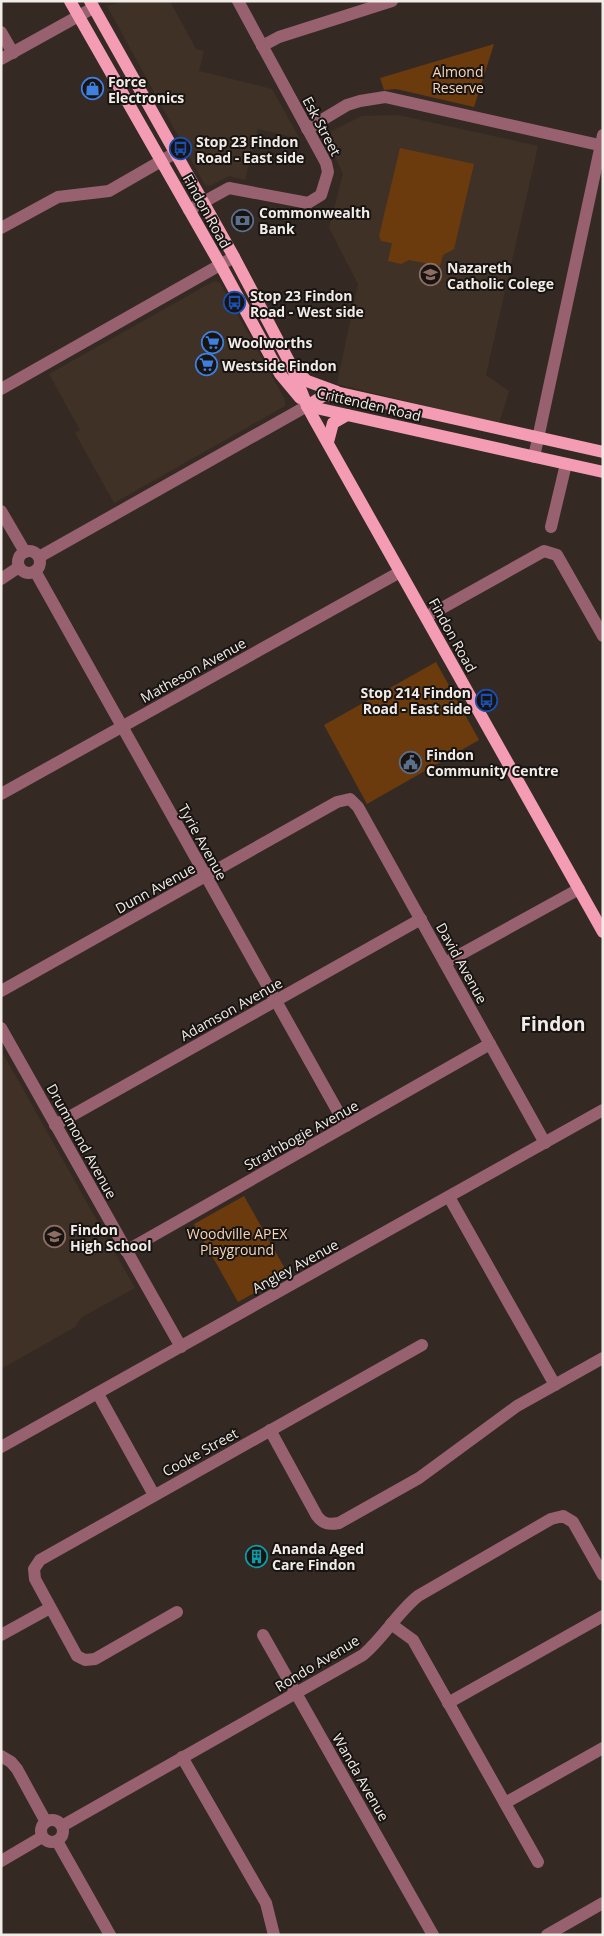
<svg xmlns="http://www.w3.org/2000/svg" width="604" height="1936" font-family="'Open Sans',sans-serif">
  <rect width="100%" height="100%" fill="#342a23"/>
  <!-- built -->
  <g fill="#403126">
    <path d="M124 1H170L196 49 204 51 199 71 272 89 300 139 258 129 245 180 229 176 210 186 205 185 107 6Z"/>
    <path d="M398 115 538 146 486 375 509 391 499 424 337 384 358 284 329 228 343 174 327 139 330 132 362 116Z"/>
    <path d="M214 281 220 283 274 380 285 400V406L114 503 75 433 80 430 49 374Z"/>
    <path d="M1 1050 135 1288 82 1317 75 1327 1 1369Z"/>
  </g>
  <!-- green -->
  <g fill="#6b3b0e">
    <path d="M494 44 474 107 396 89 384 90 380 78Z"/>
    <path d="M400 148 474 164 454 249 443 255 440 266 409 260 401 264 388 261 392 243 381 241 379 236Z"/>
    <path d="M436 662 479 740 367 804 324 725Z"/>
    <path d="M244 1196 288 1274 238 1302 194 1224Z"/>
  </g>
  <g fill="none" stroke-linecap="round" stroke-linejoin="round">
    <!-- minor -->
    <g stroke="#976170" stroke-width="12">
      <path d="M1 32 13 53"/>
      <path d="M262 46 279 37 392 1"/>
      <path d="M1 59 93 8"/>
      <path d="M307 129 347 105 360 101 385 97 603 146"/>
      <path d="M189 210 229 188 308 203 321 195 328 172 326 163 238 1"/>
      <path d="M1 228 58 197 109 191 175 153"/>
      <path d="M1 389 234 257"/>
      <path d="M534 457 603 135"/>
      <path d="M1 511 25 552"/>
      <path d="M551 527 566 464"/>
      <circle cx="29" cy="562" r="11"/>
      <path d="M39 557 307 406"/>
      <path d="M35 571 346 1126"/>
      <path d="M1 579 19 567"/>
      <path d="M426 617 544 551 557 555 603 636"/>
      <path d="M1 794 400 572"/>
      <path d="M445 963 579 889"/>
      <path d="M1 991 337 802 350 799 358 807 545 1143"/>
      <path d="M1 1028 181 1347"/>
      <path d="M55 1125 421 919"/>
      <path d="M449 1197 555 1385"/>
      <path d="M126 1251 490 1044"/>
      <path d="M98 1394 154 1495"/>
      <path d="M270 1430 317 1516C323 1524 329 1525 339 1523L419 1478 517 1406 603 1358"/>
      <path d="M1 1447 603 1110"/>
      <path d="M177 1612 95 1659 85 1660 77 1656 35 1579 34 1569 40 1560 422 1345"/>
      <path d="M391 1624 413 1640 538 1862"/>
      <path d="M1 1635 50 1608"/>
      <path d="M263 1635 433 1935"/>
      <path d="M448 1703 603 1616"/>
      <path d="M1 1756 11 1762 17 1769 46 1822"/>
      <path d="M182 1757 266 1903 274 1935"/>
      <path d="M505 1803 603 1748"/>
      <circle cx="52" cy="1831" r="11"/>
      <path d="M62 1826 363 1655C384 1637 397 1613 418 1596L551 1519 563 1516 573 1522 603 1575"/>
      <path d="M57 1841 110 1935"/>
      <path d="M1 1861 42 1837"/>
      <path d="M547 1935 603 1903"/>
    </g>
    <!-- major -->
    <g stroke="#f59cb5" stroke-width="12">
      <path d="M70 1 220 264 280 374 300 398"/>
      <path d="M90 1 234 257 292 367 307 406 314 419 603 932"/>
      <path d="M296 371 307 381 337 392"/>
      <path d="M307 406 323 396 340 393 603 452"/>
      <path d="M307 406 603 472"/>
      <path d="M328 442 333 423 347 415"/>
    </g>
  </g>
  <!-- icons -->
  <defs>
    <symbol id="shop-ring" viewBox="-11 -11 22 22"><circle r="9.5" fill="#181411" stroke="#3f7fe0" stroke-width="1.5"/><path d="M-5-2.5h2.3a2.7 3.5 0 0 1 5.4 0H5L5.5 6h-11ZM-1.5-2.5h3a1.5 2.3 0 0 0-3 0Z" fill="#3f7fe0"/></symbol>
    <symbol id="bus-ring" viewBox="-11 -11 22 22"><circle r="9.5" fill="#181411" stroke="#1a4fb4" stroke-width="1.5"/><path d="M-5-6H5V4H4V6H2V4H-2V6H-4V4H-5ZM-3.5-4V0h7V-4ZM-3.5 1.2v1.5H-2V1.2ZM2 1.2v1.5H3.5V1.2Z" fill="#1a4fb4"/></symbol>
    <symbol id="bank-ring" viewBox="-11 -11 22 22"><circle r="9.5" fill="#181411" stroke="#5c6f8a" stroke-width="1.5"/><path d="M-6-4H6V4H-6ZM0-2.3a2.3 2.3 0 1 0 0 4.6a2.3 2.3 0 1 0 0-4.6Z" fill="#5c6f8a"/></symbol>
    <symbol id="school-ring" viewBox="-11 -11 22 22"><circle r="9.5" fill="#181411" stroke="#8d6e63" stroke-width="1.5"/><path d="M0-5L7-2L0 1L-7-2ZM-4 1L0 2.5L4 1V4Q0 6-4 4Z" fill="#8d6e63"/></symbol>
    <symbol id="supermarket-ring" viewBox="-11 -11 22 22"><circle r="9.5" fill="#181411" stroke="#3f7fe0" stroke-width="1.5"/><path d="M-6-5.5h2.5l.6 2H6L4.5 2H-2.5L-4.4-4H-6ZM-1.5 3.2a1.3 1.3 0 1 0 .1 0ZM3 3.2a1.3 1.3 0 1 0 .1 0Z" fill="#3f7fe0"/></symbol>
    <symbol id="civic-ring" viewBox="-11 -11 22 22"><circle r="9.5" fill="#181411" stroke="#5c6f8a" stroke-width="1.5"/><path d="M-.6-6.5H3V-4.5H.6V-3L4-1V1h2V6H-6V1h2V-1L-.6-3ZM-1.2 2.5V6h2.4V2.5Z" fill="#5c6f8a"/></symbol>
    <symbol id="building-ring" viewBox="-11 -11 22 22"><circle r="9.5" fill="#181411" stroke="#0f9aa8" stroke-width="1.5"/><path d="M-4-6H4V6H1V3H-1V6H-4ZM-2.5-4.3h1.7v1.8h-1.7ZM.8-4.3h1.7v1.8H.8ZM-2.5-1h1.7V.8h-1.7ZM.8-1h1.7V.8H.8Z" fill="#0f9aa8"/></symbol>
  </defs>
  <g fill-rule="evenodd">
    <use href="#shop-ring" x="80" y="76" width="25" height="25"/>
    <use href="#bus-ring" x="168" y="136" width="25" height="25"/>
    <use href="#bank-ring" x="230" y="208" width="25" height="25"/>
    <use href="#school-ring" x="418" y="262" width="25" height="25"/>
    <use href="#bus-ring" x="222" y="290" width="25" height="25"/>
    <use href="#supermarket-ring" x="200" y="330" width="25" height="25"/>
    <use href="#supermarket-ring" x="194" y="352" width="25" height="25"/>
    <use href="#bus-ring" x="474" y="688" width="25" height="25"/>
    <use href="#civic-ring" x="398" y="750" width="25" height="25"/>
    <use href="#school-ring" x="42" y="1224" width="25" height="25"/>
    <use href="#building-ring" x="244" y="1544" width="25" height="25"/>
  </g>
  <g text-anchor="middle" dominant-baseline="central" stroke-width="4" stroke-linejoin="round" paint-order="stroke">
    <!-- park labels -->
    <g font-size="14" fill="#f8d5bb" stroke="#181411">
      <text x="458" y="71">Almond<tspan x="458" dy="16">Reserve</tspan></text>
      <text x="237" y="1233">Woodville APEX<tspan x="237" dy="16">Playground</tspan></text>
    </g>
    <!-- poi labels -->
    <g font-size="14" font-weight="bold" fill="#f2ece8" stroke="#181411" text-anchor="start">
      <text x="108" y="81">Force<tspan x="108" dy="16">Electronics</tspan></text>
      <text x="196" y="141">Stop 23 Findon<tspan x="196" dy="16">Road - East side</tspan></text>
      <text x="259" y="212">Commonwealth<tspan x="259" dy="16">Bank</tspan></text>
      <text x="447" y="267">Nazareth<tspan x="447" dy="16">Catholic Colege</tspan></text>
      <text x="250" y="295">Stop 23 Findon<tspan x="250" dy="16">Road - West side</tspan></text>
      <text x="228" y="342">Woolworths</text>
      <text x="222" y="365">Westside Findon</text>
      <text x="471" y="692" text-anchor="end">Stop 214 Findon<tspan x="471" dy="16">Road - East side</tspan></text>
      <text x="426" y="754">Findon<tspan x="426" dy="16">Community Centre</tspan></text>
      <text x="70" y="1229">Findon<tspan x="70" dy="16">High School</tspan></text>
      <text x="272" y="1548">Ananda Aged<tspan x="272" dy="16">Care Findon</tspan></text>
    </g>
    <!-- street labels -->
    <g font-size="14" fill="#f2ece8" stroke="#181411">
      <text transform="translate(322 126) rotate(62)">Esk Street</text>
      <text transform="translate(207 211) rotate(61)">Findon Road</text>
      <text transform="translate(369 404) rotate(13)">Crittenden Road</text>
      <text transform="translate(453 635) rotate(61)">Findon Road</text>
      <text transform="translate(193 670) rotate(-29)">Matheson Avenue</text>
      <text transform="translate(203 842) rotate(61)">Tyrie Avenue</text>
      <text transform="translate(155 888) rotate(-29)">Dunn Avenue</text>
      <text transform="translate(462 963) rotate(61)">David Avenue</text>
      <text transform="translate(231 1009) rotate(-29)">Adamson Avenue</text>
      <text transform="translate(301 1135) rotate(-29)">Strathbogie Avenue</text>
      <text transform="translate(82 1141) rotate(61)">Drummond Avenue</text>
      <text transform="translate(295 1266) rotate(-29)">Angley Avenue</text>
      <text transform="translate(200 1452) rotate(-29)">Cooke Street</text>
      <text transform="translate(317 1663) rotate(-31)">Rondo Avenue</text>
      <text transform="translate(361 1777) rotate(60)">Wanda Avenue</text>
    </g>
    <!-- district labels -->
    <g font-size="19" font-weight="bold" fill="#f2ece8" stroke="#181411">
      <text x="553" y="1024">Findon</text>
    </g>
  </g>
  <!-- border -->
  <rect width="604" height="1936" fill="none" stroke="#f2ece8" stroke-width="5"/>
</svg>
